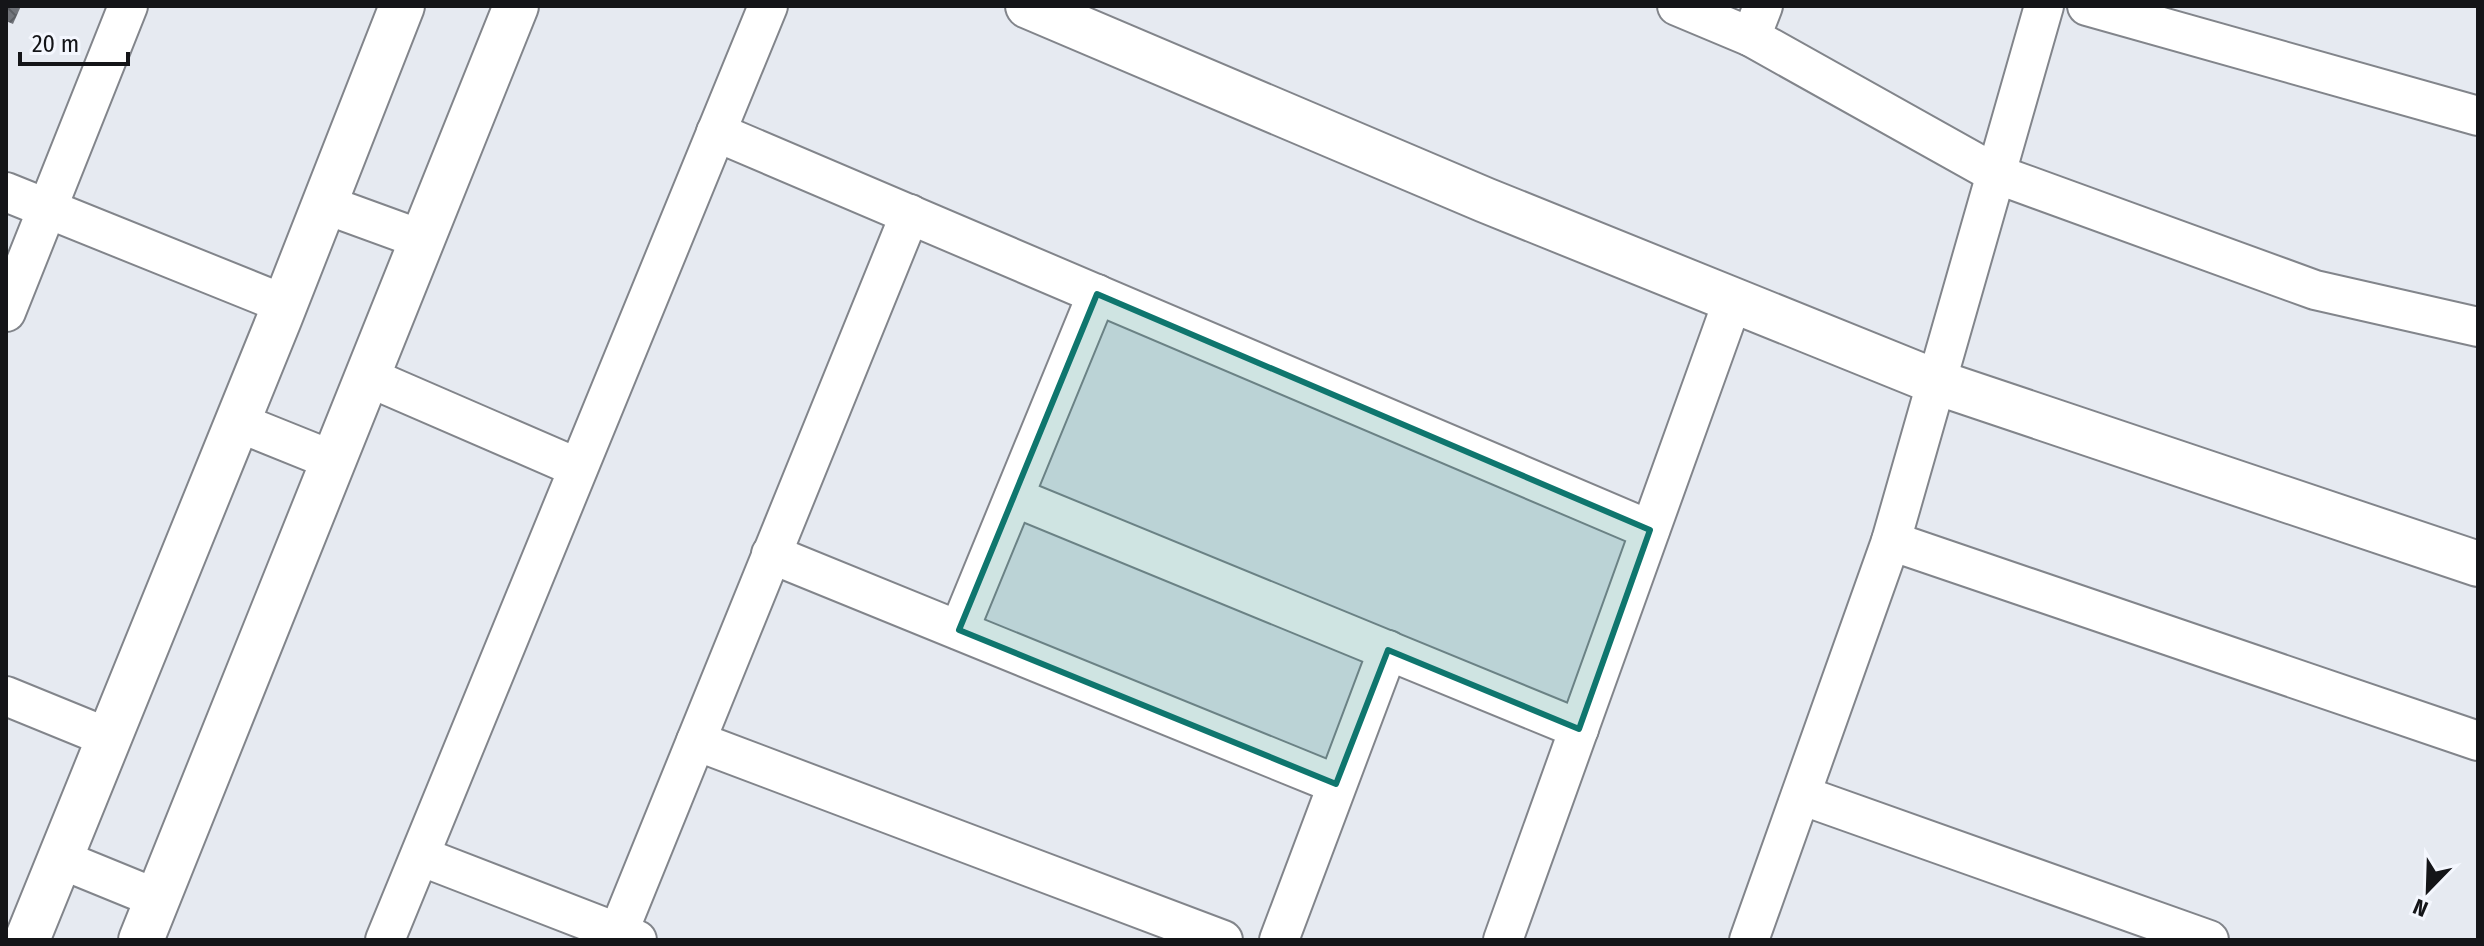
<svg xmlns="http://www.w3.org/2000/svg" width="2484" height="946" font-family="'Fira Sans Condensed',sans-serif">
  <defs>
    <pattern id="building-cross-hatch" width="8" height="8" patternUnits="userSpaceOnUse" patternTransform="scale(2)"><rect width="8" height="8" fill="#72757b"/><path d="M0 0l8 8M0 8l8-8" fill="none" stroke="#5c5f64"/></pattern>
  </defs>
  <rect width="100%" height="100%" fill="#e6eaf1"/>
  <!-- building -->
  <path fill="url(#building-cross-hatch)" d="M6 6H21L13 24 6 21Z"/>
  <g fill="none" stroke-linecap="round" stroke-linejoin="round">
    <defs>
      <g id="minor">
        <path d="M1677 6 1751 37 1996 174 2315 290 2478 327"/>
        <path d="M2087 6 2478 116"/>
        <path d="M1751 37 1763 6"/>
        <path d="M716 132 1650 530"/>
        <path d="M6 192 284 304"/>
        <path d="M324 204 423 240"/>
        <path d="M6 312 128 6"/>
        <path d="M368 377 578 468"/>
        <path d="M237 422 334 461"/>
        <path d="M1014 497 1579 729"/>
        <path d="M1891 541 2478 741"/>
        <path d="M771 554 1336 784"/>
        <path d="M959 630 1097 294"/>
        <path d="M6 696 109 738"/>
        <path d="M696 741 1223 940"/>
        <path d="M1801 795 2209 940"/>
        <path d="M420 856 637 940"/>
        <path d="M60 859 158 899"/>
        <path d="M618 933 910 214"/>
        <path d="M385 940 768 6"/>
        <path d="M1279 940 1388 650"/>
        <path d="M1503 940 1733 300"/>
        <path d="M1749 940 1891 541 2044 6"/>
      </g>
      <g id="tertiary">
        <path d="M1028 6 1485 200 1936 382 2478 564"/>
        <path d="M27 940 280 317 402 6"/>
        <path d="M141 940 516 6"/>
      </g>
    </defs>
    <!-- minor casing -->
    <use href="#minor" stroke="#82858b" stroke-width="42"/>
    <!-- tertiary casing -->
    <use href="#tertiary" stroke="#82858b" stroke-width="48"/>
    <!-- minor -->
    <use href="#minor" stroke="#fff" stroke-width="38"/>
    <!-- tertiary -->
    <use href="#tertiary" stroke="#fff" stroke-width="44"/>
  </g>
  <!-- marked area -->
  <path fill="#0f766e" fill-opacity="0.2" stroke="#0f766e" stroke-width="6" stroke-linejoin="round" d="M1097 294 1650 530 1579 729 1388 650 1336 784 959 630Z"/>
  <!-- border -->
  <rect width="2484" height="946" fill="none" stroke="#141518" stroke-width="16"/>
  <!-- north arrow -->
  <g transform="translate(2428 890) rotate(203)" stroke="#f4f7fe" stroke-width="6" paint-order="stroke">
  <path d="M0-6L14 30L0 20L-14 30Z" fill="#141518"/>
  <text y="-12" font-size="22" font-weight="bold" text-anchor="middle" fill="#141518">N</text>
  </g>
  <!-- scale -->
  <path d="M20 52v12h108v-12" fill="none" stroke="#141518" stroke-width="4"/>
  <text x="32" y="52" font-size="24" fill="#141518" stroke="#f4f7fe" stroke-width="6" paint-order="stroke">20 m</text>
</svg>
